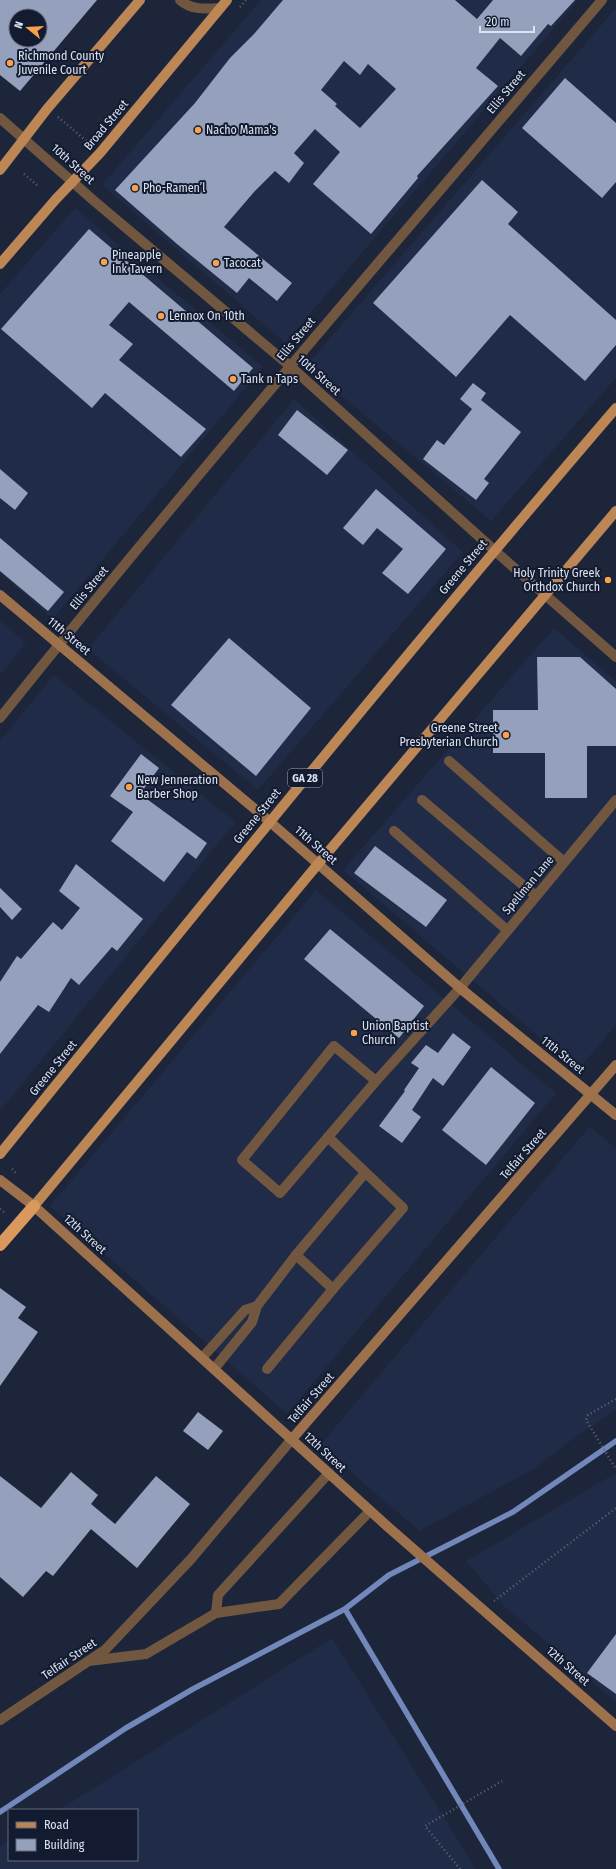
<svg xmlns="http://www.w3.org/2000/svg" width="616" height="1869" font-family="'Fira Sans Condensed',sans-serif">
  <rect width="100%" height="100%" fill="#1c253a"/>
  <!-- built -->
  <g fill="#202b47">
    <path d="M261 0H578L285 343 102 185Z"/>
    <path d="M616 8V378L491 521 306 366Z"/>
    <path d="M75 208 263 367 53 619 0 573V294Z"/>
    <path d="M294 399 463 552 258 790 88 649Z"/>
    <path d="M0 621 26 643 0 675Z"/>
    <path d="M554 628 616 681V1025L578 1070 343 870Z"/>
    <path d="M54 675 235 822 0 1111V741Z"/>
    <path d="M316 890 556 1093 287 1414 50 1206Z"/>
    <path d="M590 1126 616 1149V1410L578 1435 532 1470 419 1531 320 1445Z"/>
    <path d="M616 1473V1702L505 1607 466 1561Z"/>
    <path d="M332 1638 476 1869H0V1847L9 1841V1860H137V1810H59Z"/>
  </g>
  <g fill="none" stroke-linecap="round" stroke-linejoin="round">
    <!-- stream -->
    <g stroke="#7388ba" stroke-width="5.5">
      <path d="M345 1609 499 1869"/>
      <path d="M0 1812 126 1728 193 1689 345 1609 389 1575 513 1512 616 1441"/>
    </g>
  </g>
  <!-- building -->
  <g fill="#94a0bc" fill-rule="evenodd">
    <path d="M0 0H97L20 91 0 75ZM16 16H40V40H16Z"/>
    <path d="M283 0H455L477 19 493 0H575L551 26 548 24 521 56 500 38 476 68 498 86 417 176 418 178 371 234 313 184 340 152 315 129 294 153 304 163 289 183 275 171 254 192 224 227 292 283 277 301 249 278 237 293 177 244 115 190 195 103 230 58 254 34ZM344 61 360 75 368 64 396 89 360 128 335 106 337 104 321 90Z"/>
    <path d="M565 78 616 123V182L602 198 522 128Z"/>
    <path d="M482 180 518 212 508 224 616 320V345L585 381 510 315 456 377 373 303Z"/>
    <path d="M89 229 253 368 234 391 129 302 109 325 133 344 119 360 206 429 181 457 105 393 92 408 1 329Z"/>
    <path d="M473 383 486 393 481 400 521 432 484 479 489 483 476 500 423 459 437 440 444 445 472 409 460 399Z"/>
    <path d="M297 410 348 450 327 475 278 435Z"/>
    <path d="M0 469 28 493 15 510 0 498Z"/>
    <path d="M376 489 446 549 408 594 382 573 403 549 377 528 363 545 343 528Z"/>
    <path d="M0 538 64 592 48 611 0 571Z"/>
    <path d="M229 638 311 708 256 776 171 705Z"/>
    <path d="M537 657H580L616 689V746H587V798H545V753H493V710H538Z"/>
    <path d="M141 754 159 768 140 794 207 843 196 859 187 852 164 882 111 841 133 812 110 796Z"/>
    <path d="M375 846 447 900 426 927 354 873Z"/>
    <path d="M76 864 143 919 117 951 112 947 79 985 71 978 49 1012 38 1005 0 1054V982L17 956 21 959 53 922 62 930 80 908 59 891Z"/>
    <path d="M0 888 22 909 12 920 0 907Z"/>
    <path d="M330 929 424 1006 399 1038 304 959Z"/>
    <path d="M453 1033 471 1047 443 1086 433 1078 412 1110 421 1117 402 1143 379 1126 405 1091 404 1090 419 1068 411 1063 426 1045 438 1053Z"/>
    <path d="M491 1067 535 1103 486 1165 442 1130Z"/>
    <path d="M0 1288 26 1307 18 1318 38 1332 0 1386Z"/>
    <path d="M198 1412 223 1431 208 1450 183 1431Z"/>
    <path d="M71 1472 98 1495 91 1504 115 1524 156 1476 190 1504 137 1568 91 1529 53 1576 46 1571 23 1597 0 1577V1476L41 1508Z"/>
    <path d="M616 1634V1694L587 1673Z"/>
  </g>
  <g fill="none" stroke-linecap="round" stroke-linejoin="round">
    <!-- path -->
    <g stroke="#5d6578" stroke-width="2.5" stroke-dasharray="1 3" stroke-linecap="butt">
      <path d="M240 7 246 0"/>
      <path d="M58 117 90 144"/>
      <path d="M24 174 38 186"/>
      <path d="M12 1169 16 1173"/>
      <path d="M0 1209 4 1212"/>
      <path d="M616 1399 588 1415 586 1420 616 1469"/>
      <path d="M494 1601 616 1508"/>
      <path d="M460 1869 425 1826 502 1781"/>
    </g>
    <!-- lane -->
    <g stroke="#715640" stroke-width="10">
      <path d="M180 0C191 10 205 9 220 8"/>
      <path d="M449 761 564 862"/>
      <path d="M422 800 536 896"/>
      <path d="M394 831 507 930"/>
      <path d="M376 1081 334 1046 242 1160 280 1193 376 1081 460 988 616 800"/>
      <path d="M296 1255 333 1289"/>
      <path d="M202 1358 245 1310 257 1306"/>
      <path d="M214 1369 252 1322 257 1306 296 1255 365 1173"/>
      <path d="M267 1369 333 1289 403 1208 328 1137"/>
      <path d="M216 1613 218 1595 329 1473"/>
      <path d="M89 1661 146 1654 216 1613 279 1604 370 1511"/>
    </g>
    <!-- street -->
    <g stroke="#715640" stroke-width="10">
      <path d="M0 118 93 200 290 366 494 550 616 657"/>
      <path d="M0 718C195 474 400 238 602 0"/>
      <path d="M0 1720 105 1650 191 1559 292 1439"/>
    </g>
    <!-- secondary -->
    <g stroke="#9c714c" stroke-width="10">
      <path d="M0 595 269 821 460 988 616 1115"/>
      <path d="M0 1180 34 1206 387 1526 616 1726"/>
      <path d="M292 1439 616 1065"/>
    </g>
    <!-- primary -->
    <g stroke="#bd8655" stroke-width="10">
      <path d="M0 170 47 109 140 0"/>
      <path d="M0 264 56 199 100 153 227 0"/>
      <path d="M0 1154C203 903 406 653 616 408"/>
      <path d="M34 1206 318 864 616 511"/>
    </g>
    <!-- highway -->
    <path stroke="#db985d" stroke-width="12" d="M0 1245 34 1206"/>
  </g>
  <!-- markers -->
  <g fill="#f8a04b" stroke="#131b30" stroke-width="1.5">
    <circle cx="10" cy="63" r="4"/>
    <circle cx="198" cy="130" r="4"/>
    <circle cx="135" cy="188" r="4"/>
    <circle cx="104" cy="262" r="4"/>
    <circle cx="216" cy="263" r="4"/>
    <circle cx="161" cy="316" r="4"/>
    <circle cx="233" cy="379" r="4"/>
    <circle cx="608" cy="580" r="4"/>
    <circle cx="506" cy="735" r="4"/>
    <circle cx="129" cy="787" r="4"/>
    <circle cx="354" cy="1033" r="4"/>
  </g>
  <g text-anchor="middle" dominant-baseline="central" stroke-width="4" stroke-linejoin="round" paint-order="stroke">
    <!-- shield labels -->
    <rect fill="#131b30" stroke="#9fa6b6" stroke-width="1" x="288" y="769" width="34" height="18" rx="3"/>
    <g font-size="11" font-weight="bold" fill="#dbe2f0">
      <text x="305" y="778">GA 28</text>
    </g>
    <!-- poi labels -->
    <g font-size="12" fill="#dbe2f0" stroke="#131b30" text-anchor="start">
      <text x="18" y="56">Richmond County<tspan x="18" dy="14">Juvenile Court</tspan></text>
      <text x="206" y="130">Nacho Mama's</text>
      <text x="143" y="188">Pho-Ramen’l</text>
      <text x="112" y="255">Pineapple<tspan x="112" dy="14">Ink Tavern</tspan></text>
      <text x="224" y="263">Tacocat</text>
      <text x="169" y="316">Lennox On 10th</text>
      <text x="241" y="379">Tank n Taps</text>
      <text x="600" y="573" text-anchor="end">Holy Trinity Greek<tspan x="600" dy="14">Orthdox Church</tspan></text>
      <text x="498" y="728" text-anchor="end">Greene Street<tspan x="498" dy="14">Presbyterian Church</tspan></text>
      <text x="137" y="780">New Jenneration<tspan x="137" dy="14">Barber Shop</tspan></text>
      <text x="362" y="1026">Union Baptist<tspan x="362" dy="14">Church</tspan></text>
    </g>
    <!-- street labels -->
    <g font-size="12" fill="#dbe2f0" stroke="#131b30">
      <text transform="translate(506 92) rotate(-50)">Ellis Street</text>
      <text transform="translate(106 125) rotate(-50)">Broad Street</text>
      <text transform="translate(73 164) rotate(42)">10th Street</text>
      <text transform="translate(296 339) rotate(-50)">Ellis Street</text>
      <text transform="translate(319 375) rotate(42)">10th Street</text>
      <text transform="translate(463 567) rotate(-50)">Greene Street</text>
      <text transform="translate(89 588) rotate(-50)">Ellis Street</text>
      <text transform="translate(69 636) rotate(40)">11th Street</text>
      <text transform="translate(257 816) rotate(-51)">Greene Street</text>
      <text transform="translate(316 845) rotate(41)">11th Street</text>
      <text transform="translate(528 885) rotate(-50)">Spellman Lane</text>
      <text transform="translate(563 1055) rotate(39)">11th Street</text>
      <text transform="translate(53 1068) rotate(-51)">Greene Street</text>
      <text transform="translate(523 1154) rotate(-49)">Telfair Street</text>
      <text transform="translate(85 1234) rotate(42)">12th Street</text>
      <text transform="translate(311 1398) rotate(-49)">Telfair Street</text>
      <text transform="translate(325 1452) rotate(43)">12th Street</text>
      <text transform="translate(69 1659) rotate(-34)">Telfair Street</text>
      <text transform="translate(568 1666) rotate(41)">12th Street</text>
    </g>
  </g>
  <!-- legend -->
  <rect x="8" y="1809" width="130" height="52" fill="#131b30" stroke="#636b7d"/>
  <rect x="16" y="1822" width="20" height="6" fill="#bd8655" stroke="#636b7d"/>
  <text x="44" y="1829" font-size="12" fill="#dbe2f0">Road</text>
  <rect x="16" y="1839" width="20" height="12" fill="#94a0bc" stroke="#636b7d"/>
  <text x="44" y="1849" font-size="12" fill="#dbe2f0">Building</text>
  <!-- north arrow -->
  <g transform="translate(28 28) rotate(288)"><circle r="19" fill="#131b30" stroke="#636b7d"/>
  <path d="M0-3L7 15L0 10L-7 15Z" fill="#f8a04b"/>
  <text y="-6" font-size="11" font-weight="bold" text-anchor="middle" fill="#dbe2f0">N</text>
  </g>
  <!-- scale -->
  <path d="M480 26v6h54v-6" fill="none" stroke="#dbe2f0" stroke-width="2"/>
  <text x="486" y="26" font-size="12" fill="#dbe2f0" stroke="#131b30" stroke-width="3" paint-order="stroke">20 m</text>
</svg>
